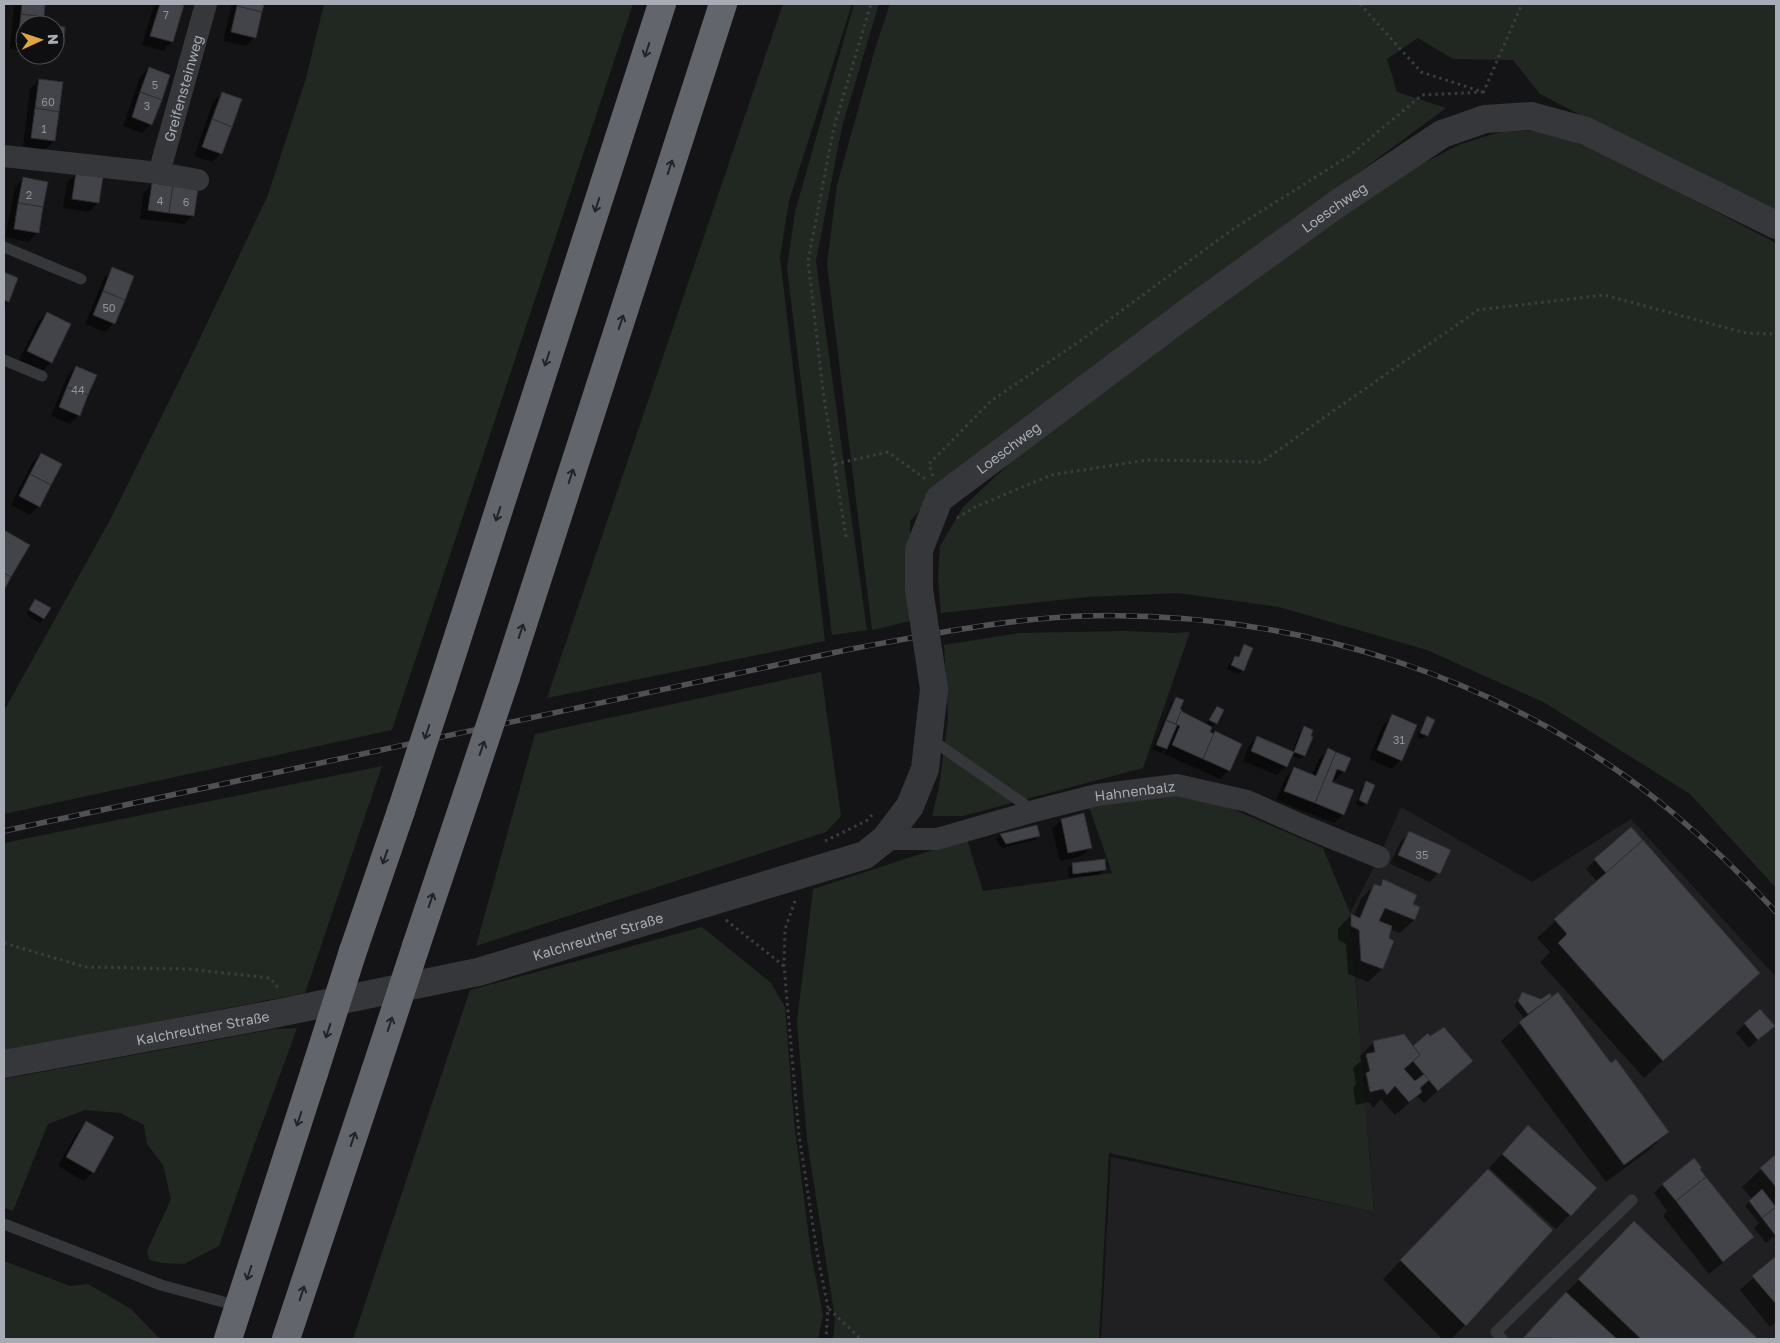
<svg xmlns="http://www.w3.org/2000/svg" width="1780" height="1343" font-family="'Golos Text',sans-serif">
  <rect width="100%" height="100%" fill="#141416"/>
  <!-- built -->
  <path fill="#202023" d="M1401 807 1532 882 1631 819 1776 977V1339H1101L1111 1157 1374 1212 1350 913 1379 857Z"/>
  <!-- green -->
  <g fill="#212821">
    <path d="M324 4H633L392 730 4 814V711L110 520 191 357 268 195 306 78Z"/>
    <path d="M783 4H852L789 201 780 257 825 641 547 698Z"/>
    <path d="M854 4H879L842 127 816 261 867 630 832 635 787 268 795 212Z"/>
    <path d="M890 4H1776V209L1613 132 1540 94 1513 60 1453 59 1418 38 1387 59 1397 92 1446 108 955 470 910 521V621L872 630 827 264 837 185 875 49Z"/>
    <path d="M1507 130 1550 132 1608 155 1776 243V888L1690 794 1545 703 1427 650 1279 607 1178 593 1087 597 941 613 938 577 940 546 963 507 1012 461 1175 336 1396 177 1461 144Z"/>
    <path d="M1125 631 1176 633 1190 632 1143 768 963 816H932L939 787 948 719 944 645 1019 633Z"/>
    <path d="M821 672 841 816 826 832 476 946 535 734Z"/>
    <path d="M382 766 305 993 4 1051V843Z"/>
    <path d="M1163 794 1212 800 1323 848 1350 913 1374 1212 1109 1153 1099 1339H833L835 1318 807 1140 797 1022 813 889 967 839 983 891 1112 873 1089 807Z"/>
    <path d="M702 927 771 983 785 1007 794 1121 811 1253 823 1315 818 1339H353L470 990Z"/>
    <path d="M297 1028 252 1151 219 1246 184 1264 163 1263 149 1260 147 1251 171 1199 163 1165 147 1144 144 1125 120 1113 85 1110 48 1124 13 1211 4 1208V1079L275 1029Z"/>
    <path d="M4 1261 70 1286 88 1284 131 1309 160 1339H4Z"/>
  </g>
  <!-- shadow -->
  <g fill="#0007">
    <path d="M14 4H44L42 25H25V51L10 49Z"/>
    <path d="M154 4H183L172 42 163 51 142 45Z"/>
    <path d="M232 4H263L255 37 246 46 223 41Z"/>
    <path d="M55 27 62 44 55 52Z"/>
    <path d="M149 68 151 124 142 133 123 126 140 77Z"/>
    <path d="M39 80 54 141 45 150 23 146 30 89Z"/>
    <path d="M222 93 221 153 212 162 194 156 213 102Z"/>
    <path d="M76 174 98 203 89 212 63 208 67 183Z"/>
    <path d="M24 178 47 183 37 233 28 242 5 237 15 187Z"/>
    <path d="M152 185 193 215 184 224 140 219 143 194Z"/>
    <path d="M113 269 114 323 105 332 85 324 104 278Z"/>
    <path d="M4 274 16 278 4 311Z"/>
    <path d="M47 313 69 324 51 362 42 371 19 360 38 322Z"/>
    <path d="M76 367 79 415 70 424 51 416 67 376Z"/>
    <path d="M41 454 39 506 30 515 11 505 32 463Z"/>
    <path d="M4 532 28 546 4 587Z"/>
    <path d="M35 601 44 619 39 623 26 614Z"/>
    <path d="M1245 646 1243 670 1238 674 1227 669 1231 661 1235 657 1237 658 1241 650Z"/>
    <path d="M1176 698 1180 712 1206 725 1213 712 1217 708 1216 723 1208 733 1229 770 1220 779 1164 754 1166 748 1162 753 1152 749 1172 702Z"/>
    <path d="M1392 716 1401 760 1392 769 1369 759 1383 725Z"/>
    <path d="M1427 718V735L1423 739 1417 737 1423 722Z"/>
    <path d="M1304 727V755L1300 759 1291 756 1286 766 1277 775 1243 761 1248 747 1257 738 1292 752 1300 732Z"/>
    <path d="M1328 750 1344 771 1335 780 1332 779 1330 782 1343 814 1334 823 1276 800 1286 777 1294 768 1312 775 1319 759Z"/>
    <path d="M1367 783 1366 803 1362 807 1356 804 1362 787Z"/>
    <path d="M1061 820 1091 847 1082 856 1060 861 1052 829Z"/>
    <path d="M1036 826 1039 835 1035 840 1002 848 996 839 1000 835Z"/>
    <path d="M1410 832 1438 873 1430 882 1390 864 1401 841Z"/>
    <path d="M1595 860 1758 973 1644 1078 1540 962 1550 952 1537 938 1598 882 1586 869Z"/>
    <path d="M1072 864 1104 870 1100 874 1069 878 1068 868Z"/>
    <path d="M1383 881 1411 905 1414 920 1400 933 1390 929 1387 939 1392 941 1382 969 1368 982 1348 974 1346 944 1338 940V929L1351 915 1354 916 1361 899 1374 885 1378 887Z"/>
    <path d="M1523 994 1541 1000 1550 994 1668 1132 1649 1150 1606 1182 1501 1041 1525 1019 1514 1006Z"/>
    <path d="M1745 1024 1764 1034 1749 1048 1736 1033Z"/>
    <path d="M1374 1042 1412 1047 1471 1061 1424 1103 1417 1096 1395 1115 1381 1099 1373 1108 1369 1102 1356 1105 1353 1088 1356 1084 1353 1068 1361 1061 1360 1056Z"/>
    <path d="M86 1123 93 1172 84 1181 58 1166 77 1132Z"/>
    <path d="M1515 1140 1595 1188 1556 1229 1489 1168Z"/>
    <path d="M1776 1155V1235L1766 1243 1754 1228 1759 1223 1745 1206 1752 1199 1742 1187Z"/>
    <path d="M1698 1170 1753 1237 1739 1250 1709 1274 1663 1216 1667 1211 1654 1193 1662 1185Z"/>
    <path d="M1470 1189 1551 1230 1465 1325 1451 1339H1442L1383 1279Z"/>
    <path d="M1634 1222 1756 1339H1522Z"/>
    <path d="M1776 1257V1322L1770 1327 1740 1290Z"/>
  </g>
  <!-- building -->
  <g fill="#434449" stroke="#2e2e32">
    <path d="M22 4H45L44 17 21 14Z"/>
    <path d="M160 4 184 5 173 42 150 36Z"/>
    <path d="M238 4H264L262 12 237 6Z"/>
    <path d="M237 6 262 12 256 38 231 32Z"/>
    <path d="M21 14 44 17V25H25V41H18Z"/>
    <path d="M55 26 65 27 64 45 55 44Z"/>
    <path d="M149 67 170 75 162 100 140 92Z"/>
    <path d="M39 79 63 82 59 112 35 108Z"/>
    <path d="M140 92 162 100 152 125 132 117Z"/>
    <path d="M222 92 242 99 232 127 212 119Z"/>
    <path d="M35 108 59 112 55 141 31 138Z"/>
    <path d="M212 119 232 127 222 154 202 147Z"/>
    <path d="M76 173 103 177 99 203 72 199Z"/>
    <path d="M23 177 48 182 43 207 18 203Z"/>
    <path d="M152 183 173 186 169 213 148 210Z"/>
    <path d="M173 186 198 189 194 216 169 213Z"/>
    <path d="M18 203 43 207 39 233 14 229Z"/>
    <path d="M112 267 134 276 125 300 103 291Z"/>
    <path d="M4 272 18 278 9 302 4 300Z"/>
    <path d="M103 291 125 300 115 324 93 315Z"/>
    <path d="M47 312 71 324 52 363 27 351Z"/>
    <path d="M76 366 97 375 88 395 67 387Z"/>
    <path d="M67 387 88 395 80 416 59 407Z"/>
    <path d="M41 453 62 464 51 485 30 474Z"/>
    <path d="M30 474 51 485 40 507 19 496Z"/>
    <path d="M4 530 30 545 11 577 4 573Z"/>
    <path d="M4 573 11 577 4 590Z"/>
    <path d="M35 599 51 608 44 619 29 610Z"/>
    <path d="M1244 644 1253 648 1244 671 1231 665 1235 656 1239 657Z"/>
    <path d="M1176 697 1184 700 1180 709 1182 710 1176 724 1166 720Z"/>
    <path d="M1217 706 1224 710 1217 724 1209 720Z"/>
    <path d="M1181 711 1212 727 1210 732 1214 734 1203 759 1172 745 1180 726 1176 724Z"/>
    <path d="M1392 714 1417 725 1402 761 1377 750Z"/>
    <path d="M1427 716 1435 720 1428 736 1420 733Z"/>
    <path d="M1166 720 1177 725 1167 749 1156 745Z"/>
    <path d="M1304 726 1313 730 1311 736 1313 737 1305 756 1294 752Z"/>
    <path d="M1215 731 1242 744 1230 771 1203 759Z"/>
    <path d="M1257 736 1294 752 1287 767 1251 751Z"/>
    <path d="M1328 748 1336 752 1315 803 1284 791 1294 767 1316 776Z"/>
    <path d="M1336 752 1351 758 1345 772 1337 769 1332 782 1354 790 1344 815 1315 803Z"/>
    <path d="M1366 781 1375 785 1367 804 1359 800Z"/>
    <path d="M1084 813 1092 848 1068 853 1061 819Z"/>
    <path d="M1037 825 1040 836 1006 844 1000 834Z"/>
    <path d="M1631 827 1643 840 1606 873 1594 859Z"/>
    <path d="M1409 831 1451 850 1440 874 1398 855Z"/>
    <path d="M1643 840 1760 973 1663 1061 1558 943 1567 934 1554 919Z"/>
    <path d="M1105 859 1106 870 1073 874 1072 863Z"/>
    <path d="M1383 879 1417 895 1413 904 1420 907 1415 920 1385 908 1379 921 1392 926 1389 938 1394 941 1383 969 1361 961 1359 930 1351 926V914L1360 918 1374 884 1381 886Z"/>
    <path d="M1522 992 1541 999 1550 993 1552 997 1528 1014 1518 1001Z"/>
    <path d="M1558 992 1611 1063 1616 1059 1669 1132 1624 1165 1519 1022Z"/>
    <path d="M1760 1009 1775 1026 1758 1040 1744 1023Z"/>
    <path d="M1444 1027 1473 1061 1438 1091 1413 1061 1420 1055 1413 1046 1428 1033 1430 1036Z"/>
    <path d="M1404 1034 1420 1055 1404 1069 1415 1081 1424 1074 1429 1080 1420 1088 1422 1092 1409 1102 1395 1086 1387 1095 1383 1089 1370 1092 1366 1073 1370 1071 1366 1054 1375 1052 1373 1041Z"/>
    <path d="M86 1121 114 1137 94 1173 66 1157Z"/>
    <path d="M1528 1125 1597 1188 1571 1216 1502 1154Z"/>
    <path d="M1776 1154V1187L1760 1168Z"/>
    <path d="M1694 1158 1702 1168 1700 1169 1706 1177 1676 1201 1662 1184Z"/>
    <path d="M1488 1169 1553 1230 1466 1326 1400 1260Z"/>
    <path d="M1706 1177 1754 1237 1723 1262 1676 1201Z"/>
    <path d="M1762 1189 1776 1207 1762 1218 1749 1201Z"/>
    <path d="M1776 1207V1234L1775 1235 1762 1218Z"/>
    <path d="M1634 1221 1758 1339H1641L1578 1279Z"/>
    <path d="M1776 1256V1304L1752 1276Z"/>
    <path d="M1566 1292 1617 1339 1523 1338Z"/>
  </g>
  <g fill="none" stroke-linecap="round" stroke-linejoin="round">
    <!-- path -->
    <g stroke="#3c3d41" stroke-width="3" stroke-dasharray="2.5 4" stroke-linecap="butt">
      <path d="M1360 4 1421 72 1480 91"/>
      <path d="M1483 93 1522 4"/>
      <path d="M835 464 888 452 927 480"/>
      <path d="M933 476 929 464 992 400 1080 341 1233 229 1349 156 1422 95 1483 92"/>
      <path d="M957 518 975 507 1051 475 1147 460 1262 462 1326 416 1478 310 1604 295 1746 333 1776 334"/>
      <path d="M846 537 823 391 808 261 834 127 871 4"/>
      <path d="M825 841 866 821 872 815"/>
      <path d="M795 901 785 929 784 966 799 1135 817 1252 828 1308 826 1339"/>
      <path d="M726 920 784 966"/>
      <path d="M4 943 85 967 188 969 270 978 279 989"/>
      <path d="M829 1309 861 1339"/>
    </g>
    <!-- service -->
    <g stroke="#36373a" stroke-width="11">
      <path d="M4 247 81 279"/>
      <path d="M4 360 42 376"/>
      <path d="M929 738 1034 811"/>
      <path d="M4 1224 161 1285 238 1306"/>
      <path d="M1502 1339 1496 1332 1632 1200"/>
    </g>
    <!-- minor -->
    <g stroke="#36373a" stroke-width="22">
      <path id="s1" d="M4 156 159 173 206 4"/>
      <path d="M159 173 198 180"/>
      <path id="s2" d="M885 839H937L1034 811 1097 795 1177 785 1247 801 1308 828 1379 857"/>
    </g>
    <!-- tertiary -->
    <g stroke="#36373a" stroke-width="28">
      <path id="s3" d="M919 589V550L939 499 1192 309 1337 204 1442 134 1485 119 1531 116 1586 131 1776 225"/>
      <path id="s4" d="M4 1064 264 1016 478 972 865 855 885 839 910 806 925 769 934 689"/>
    </g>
    <!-- motorway -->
    <g stroke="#62656b" stroke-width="28">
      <path d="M506 677 723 4"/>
      <path d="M442 686 662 4"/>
      <path d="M416 946 467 794"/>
      <path d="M353 951 401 811"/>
      <path d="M228 1339 314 1073"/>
      <path d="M286 1339 375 1071"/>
    </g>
    <defs>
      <path id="rail" d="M4 831 851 649C927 635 1004 619 1082 616 1294 610 1510 677 1673 813 1710 844 1744 877 1776 912"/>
    </defs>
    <!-- rail casing -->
    <use href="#rail" stroke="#4f5155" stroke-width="5.5"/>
    <!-- rail -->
    <use href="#rail" stroke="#0f0f11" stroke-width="4" stroke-dasharray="11" stroke-linecap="butt"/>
    <!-- tertiary-bridge -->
    <path stroke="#36373a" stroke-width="28" d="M919 589 934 689"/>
    <!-- motorway-bridge -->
    <g stroke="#62656b" stroke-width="28">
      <path d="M467 794 506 677"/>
      <path d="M401 811 442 686"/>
      <path d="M375 1071 416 946"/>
      <path d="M314 1073 353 951"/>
    </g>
  </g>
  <!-- one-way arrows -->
  <defs><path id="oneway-shaft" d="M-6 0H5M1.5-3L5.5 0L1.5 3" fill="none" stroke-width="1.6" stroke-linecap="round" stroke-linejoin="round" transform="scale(1.25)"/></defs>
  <g stroke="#242428">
    <use href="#oneway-shaft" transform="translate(647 50) rotate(108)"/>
    <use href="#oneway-shaft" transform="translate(670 167) rotate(-72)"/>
    <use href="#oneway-shaft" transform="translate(597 205) rotate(108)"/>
    <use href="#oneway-shaft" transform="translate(621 322) rotate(-72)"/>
    <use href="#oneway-shaft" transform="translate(547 359) rotate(108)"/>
    <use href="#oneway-shaft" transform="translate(571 476) rotate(-72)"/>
    <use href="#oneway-shaft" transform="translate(498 514) rotate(108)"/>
    <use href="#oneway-shaft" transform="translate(521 631) rotate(-72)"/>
    <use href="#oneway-shaft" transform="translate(427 732) rotate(108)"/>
    <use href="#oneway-shaft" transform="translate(482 748) rotate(-71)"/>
    <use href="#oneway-shaft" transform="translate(385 857) rotate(109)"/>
    <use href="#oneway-shaft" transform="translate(431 900) rotate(-72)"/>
    <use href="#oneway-shaft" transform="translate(390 1024) rotate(-72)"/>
    <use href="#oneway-shaft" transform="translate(328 1031) rotate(108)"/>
    <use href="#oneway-shaft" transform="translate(299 1119) rotate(108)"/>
    <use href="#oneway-shaft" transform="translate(353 1139) rotate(-72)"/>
    <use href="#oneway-shaft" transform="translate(249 1273) rotate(108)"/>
    <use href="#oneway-shaft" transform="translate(302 1293) rotate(-72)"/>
  </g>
  <g text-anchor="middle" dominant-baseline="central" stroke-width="5" stroke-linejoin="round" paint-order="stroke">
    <!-- number labels -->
    <g font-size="11" fill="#8e929a">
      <text x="166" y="14">7</text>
      <text x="155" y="84">5</text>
      <text x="48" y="101">60</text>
      <text x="147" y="105">3</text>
      <text x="44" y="128">1</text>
      <text x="29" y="194">2</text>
      <text x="160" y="200">4</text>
      <text x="186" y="201">6</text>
      <text x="109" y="307">50</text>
      <text x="78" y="389">44</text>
      <text x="1399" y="739">31</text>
      <text x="1422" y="854">35</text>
    </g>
    <!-- street labels -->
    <g font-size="14" fill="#a7acb5" stroke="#0f0f11">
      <text stroke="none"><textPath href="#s1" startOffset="244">Greifensteinweg</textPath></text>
      <text stroke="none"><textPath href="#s3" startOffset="585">Loeschweg</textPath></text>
      <text stroke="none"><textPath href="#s3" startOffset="180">Loeschweg</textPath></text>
      <text stroke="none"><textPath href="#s2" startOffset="256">Hahnenbalz</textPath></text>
      <text stroke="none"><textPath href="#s4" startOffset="608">Kalchreuther Straße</textPath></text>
      <text stroke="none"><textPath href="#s4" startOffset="202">Kalchreuther Straße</textPath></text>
    </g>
  </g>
  <!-- border -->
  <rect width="1780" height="1343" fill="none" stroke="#a7acb5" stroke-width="10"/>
  <!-- north arrow -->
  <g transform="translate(40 40) rotate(87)"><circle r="24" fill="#0f0f11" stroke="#4c4e53"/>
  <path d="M0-4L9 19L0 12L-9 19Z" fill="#e1a641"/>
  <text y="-8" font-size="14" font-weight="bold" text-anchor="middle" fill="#a7acb5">N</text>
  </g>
</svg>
